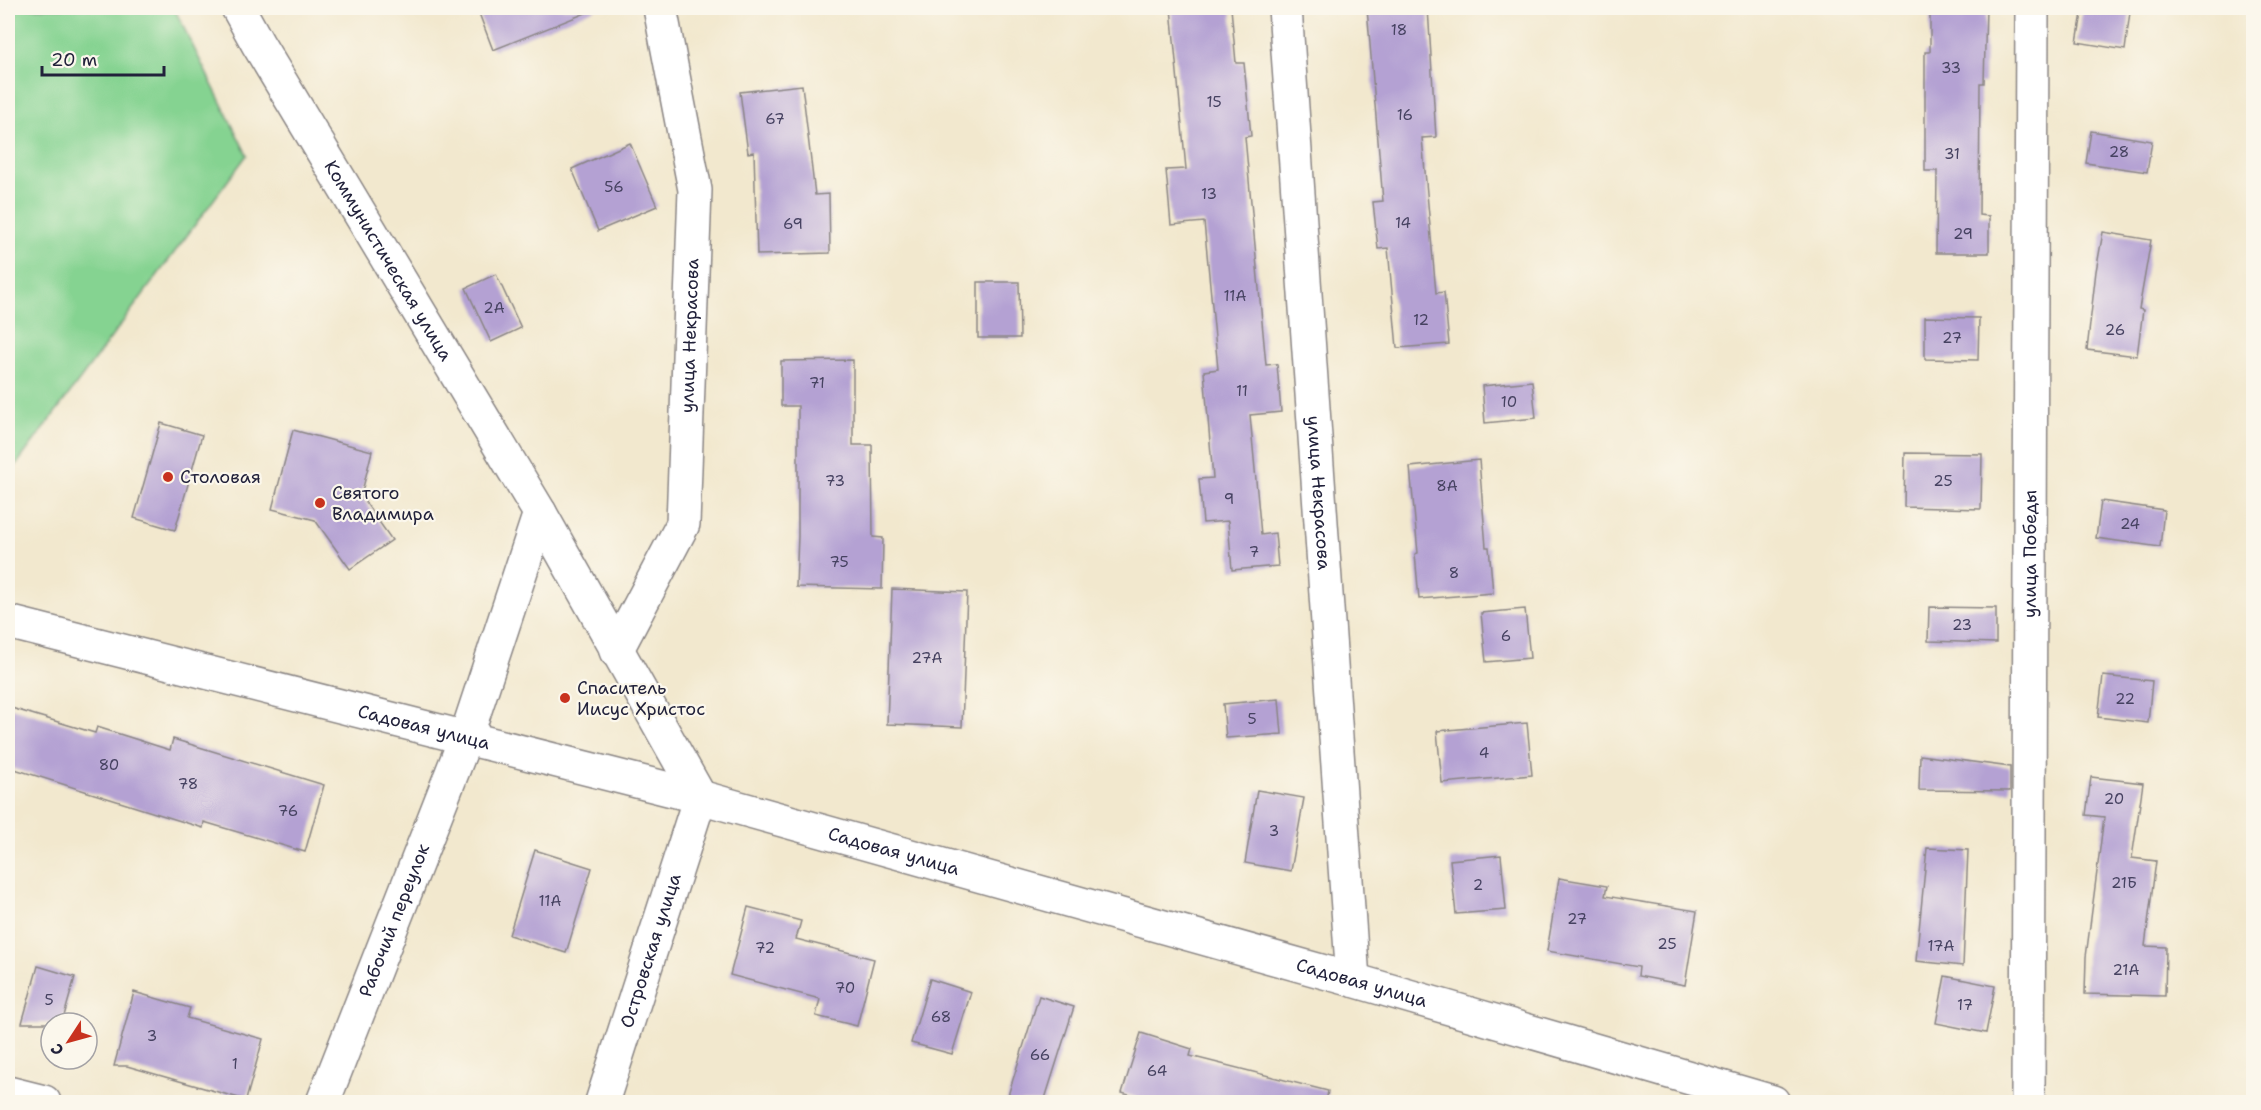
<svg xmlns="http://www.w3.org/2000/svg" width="2261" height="1110" font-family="'Shantell Sans',sans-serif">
  <rect width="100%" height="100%" fill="#fbf7ec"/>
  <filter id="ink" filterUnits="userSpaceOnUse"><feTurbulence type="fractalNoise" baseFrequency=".0167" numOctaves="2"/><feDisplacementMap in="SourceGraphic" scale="12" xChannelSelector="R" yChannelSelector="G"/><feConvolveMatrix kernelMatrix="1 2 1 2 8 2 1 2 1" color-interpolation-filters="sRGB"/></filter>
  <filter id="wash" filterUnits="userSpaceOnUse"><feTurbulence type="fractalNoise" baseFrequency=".008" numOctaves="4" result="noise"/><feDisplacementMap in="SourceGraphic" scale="24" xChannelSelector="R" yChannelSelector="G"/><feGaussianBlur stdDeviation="1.35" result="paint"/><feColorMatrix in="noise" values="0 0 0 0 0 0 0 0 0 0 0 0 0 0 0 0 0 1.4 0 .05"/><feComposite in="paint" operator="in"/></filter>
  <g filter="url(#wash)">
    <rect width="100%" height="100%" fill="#f2e8ce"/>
    <!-- green -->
    <path fill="#85d391" stroke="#547a66" stroke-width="1.5" d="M8 8H174L247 155 8 476Z"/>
    <g id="blocks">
      <!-- building -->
      <g fill="#b4a1d3">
        <path d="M477 8H596V9L493 50Z"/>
        <path d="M1171 8H1231L1236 63H1244L1251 136 1245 137 1266 365 1277 364 1281 412 1250 415 1261 535 1275 533 1278 566 1232 570 1228 521 1203 523 1199 479 1213 478 1204 371 1218 369 1204 222 1171 225 1166 170 1186 169Z"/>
        <path d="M1367 8H1428L1436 137 1422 138 1436 293 1444 292 1449 344 1397 348 1388 248 1378 249 1373 202 1383 201Z"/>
        <path d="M1930 8H1986L1984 83H1980L1979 215 1989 216V253H1936L1937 171H1925V52H1930Z"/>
        <path d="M2083 8H2100L2130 12 2125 50 2077 42Z"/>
        <path d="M802 85 815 195 829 194 830 253 757 255 754 152 748 153 740 92Z"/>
        <path d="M2091 131 2152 141 2147 172 2086 163Z"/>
        <path d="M630 143 657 206 598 231 572 169Z"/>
        <path d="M2103 232 2151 240 2139 309 2143 310 2137 356 2087 350 2096 271Z"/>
        <path d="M496 274 521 328 491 342 466 288Z"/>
        <path d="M978 282H1019L1020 338H978Z"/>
        <path d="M1925 317 1979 318 1978 360 1925 359Z"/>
        <path d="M853 360V445H872L873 537 883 538 882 589 796 587 798 536V406H781V361Z"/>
        <path d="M1532 381 1536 418 1485 423 1482 386Z"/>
        <path d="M161 423 202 435 175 530 134 518Z"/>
        <path d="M293 430 372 451 361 496 392 540 350 569 315 520 272 509Z"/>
        <path d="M1905 453 1982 454 1981 509 1904 507Z"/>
        <path d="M1479 460 1486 547H1489L1493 593 1419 599 1415 554 1418 553 1410 467Z"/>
        <path d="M2101 501 2164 510 2160 547 2096 538Z"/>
        <path d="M892 589 967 592 962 727 887 724Z"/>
        <path d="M1929 607 1996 608V643L1928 641Z"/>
        <path d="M1525 609 1530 658 1486 662 1481 613Z"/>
        <path d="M2103 676 2152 681 2148 723 2098 717Z"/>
        <path d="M1279 699 1282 734 1226 738 1223 704Z"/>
        <path d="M8 707 95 733 97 727 170 750 173 739 324 785 305 852 204 822 203 828 8 767Z"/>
        <path d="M1527 723 1532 775 1442 783 1437 731Z"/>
        <path d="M1920 755 2010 767V791L1919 790Z"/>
        <path d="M2091 777 2143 783 2132 858 2156 861 2145 946 2166 947 2165 996 2085 994 2086 957 2104 817 2086 815Z"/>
        <path d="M1257 790 1304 798 1291 871 1245 863Z"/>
        <path d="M1927 848 1968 850 1963 966 1916 961Z"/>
        <path d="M535 850 592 868 566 953 509 935Z"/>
        <path d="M1501 855 1506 910 1456 914 1450 860Z"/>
        <path d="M1559 878 1607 886 1605 896 1697 911 1685 985 1638 976 1639 967 1547 951Z"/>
        <path d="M748 907 801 921 796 939 874 959 857 1026 816 1016 820 999 730 975Z"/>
        <path d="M38 966 75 977 62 1023H22Z"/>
        <path d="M1945 976 1995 986 1986 1033 1936 1023Z"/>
        <path d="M930 979 971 992 952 1054 911 1043Z"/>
        <path d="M134 992 190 1008 187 1018 263 1039 246 1100 127 1066H114Z"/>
        <path d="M1039 996 1074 1007 1044 1102H1006Z"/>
        <path d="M1141 1033 1192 1049 1190 1056 1328 1091 1326 1102H1152L1122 1093Z"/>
      </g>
    </g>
  </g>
  <g filter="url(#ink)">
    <use href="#blocks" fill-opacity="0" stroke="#8a8584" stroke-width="1.5"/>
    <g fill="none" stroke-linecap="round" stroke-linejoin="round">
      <defs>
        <g id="minor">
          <path id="s1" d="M1285 8 1353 980"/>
          <path id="s2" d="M616 651 683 524 695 190 660 8"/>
          <path d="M8 1093 44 1102"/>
          <path id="s3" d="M323 1102 466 737"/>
          <path id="s4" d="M602 1102 700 797"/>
          <path id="s5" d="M2028 1102 2032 8"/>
        </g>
        <g id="tertiary">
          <path id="s6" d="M238 8 258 44 540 513 700 797"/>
          <path id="s7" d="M8 622 700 797 1353 980 1773 1102"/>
          <path d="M466 737 540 513"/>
        </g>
      </defs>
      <!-- minor casing -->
      <use href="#minor" stroke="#8a8584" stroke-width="36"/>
      <!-- tertiary casing -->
      <use href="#tertiary" stroke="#8a8584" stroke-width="36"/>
      <!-- minor -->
      <use href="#minor" stroke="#fff" stroke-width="33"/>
      <!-- tertiary -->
      <use href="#tertiary" stroke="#fff" stroke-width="33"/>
    </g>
  </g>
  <!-- markers -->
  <g fill="#c8321e" stroke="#fbf7ec" stroke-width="2">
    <circle cx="168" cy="477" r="6"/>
    <circle cx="320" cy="503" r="6"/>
    <circle cx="565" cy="698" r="6"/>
  </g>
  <g text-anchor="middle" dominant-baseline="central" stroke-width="4.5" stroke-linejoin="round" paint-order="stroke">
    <!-- number labels -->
    <g font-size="15" fill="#464261">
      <text x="1399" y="30">18</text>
      <text x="1951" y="68">33</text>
      <text x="1214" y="102">15</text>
      <text x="1405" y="115">16</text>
      <text x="775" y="119">67</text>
      <text x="2119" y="152">28</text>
      <text x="1952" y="154">31</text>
      <text x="614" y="187">56</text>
      <text x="1209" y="194">13</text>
      <text x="1403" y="223">14</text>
      <text x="793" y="224">69</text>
      <text x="1963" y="234">29</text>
      <text x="1235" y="296">11А</text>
      <text x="494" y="308">2А</text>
      <text x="1421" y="320">12</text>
      <text x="2115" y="330">26</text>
      <text x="1952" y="338">27</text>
      <text x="817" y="383">71</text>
      <text x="1242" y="391">11</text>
      <text x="1509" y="402">10</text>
      <text x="835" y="481">73</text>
      <text x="1943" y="481">25</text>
      <text x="1447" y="486">8А</text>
      <text x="1229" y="499">9</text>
      <text x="2130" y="524">24</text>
      <text x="1254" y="552">7</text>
      <text x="839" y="562">75</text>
      <text x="1454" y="573">8</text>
      <text x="1962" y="625">23</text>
      <text x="1506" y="636">6</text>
      <text x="927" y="658">27А</text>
      <text x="2125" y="699">22</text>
      <text x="1252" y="719">5</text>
      <text x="1484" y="753">4</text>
      <text x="109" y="765">80</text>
      <text x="188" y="784">78</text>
      <text x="2114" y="799">20</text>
      <text x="288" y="811">76</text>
      <text x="1274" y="831">3</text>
      <text x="2124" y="883">21Б</text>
      <text x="1478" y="885">2</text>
      <text x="550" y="901">11А</text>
      <text x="1577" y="919">27</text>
      <text x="1667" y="944">25</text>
      <text x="1941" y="946">17А</text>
      <text x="765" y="948">72</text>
      <text x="2126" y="970">21А</text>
      <text x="845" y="988">70</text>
      <text x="49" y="1000">5</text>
      <text x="1965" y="1005">17</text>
      <text x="941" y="1017">68</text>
      <text x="152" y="1036">3</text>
      <text x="1040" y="1055">66</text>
      <text x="235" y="1064">1</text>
      <text x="1157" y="1071">64</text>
    </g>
    <!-- street labels -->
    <g font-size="18" fill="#22223b" stroke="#fbf7ec">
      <text stroke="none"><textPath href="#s6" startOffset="294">Коммунистическая улица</textPath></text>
      <text stroke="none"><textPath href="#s2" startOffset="332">улица Некрасова</textPath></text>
      <text stroke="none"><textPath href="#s1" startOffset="486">улица Некрасова</textPath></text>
      <text stroke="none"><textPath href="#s5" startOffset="548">улица Победы</textPath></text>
      <text stroke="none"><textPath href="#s7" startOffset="429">Садовая улица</textPath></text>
      <text stroke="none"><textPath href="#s7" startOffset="915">Садовая улица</textPath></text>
      <text stroke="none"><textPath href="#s3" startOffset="195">Рабочий переулок</textPath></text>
      <text stroke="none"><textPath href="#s4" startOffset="159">Островская улица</textPath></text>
      <text stroke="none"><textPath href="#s7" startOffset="1401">Садовая улица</textPath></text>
    </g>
    <!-- poi labels -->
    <g font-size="18" fill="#22223b" stroke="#fbf7ec" text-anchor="start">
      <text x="180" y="477">Столовая</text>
      <text x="332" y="493">Святого<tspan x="332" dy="21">Владимира</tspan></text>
      <text x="577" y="688">Спаситель<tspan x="577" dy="21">Иисус Христос</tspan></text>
    </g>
  </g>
  <!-- margin -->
  <rect width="2261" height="1110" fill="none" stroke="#fbf7ec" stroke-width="30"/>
  <!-- north arrow -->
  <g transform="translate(69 1041) rotate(234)"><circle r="28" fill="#fbf7ec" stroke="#a4a2a5" stroke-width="1.5"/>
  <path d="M0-4.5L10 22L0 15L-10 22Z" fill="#c8321e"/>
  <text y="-9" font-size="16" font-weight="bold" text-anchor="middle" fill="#22223b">С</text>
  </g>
  <!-- scale -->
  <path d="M42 66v9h122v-9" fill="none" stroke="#22223b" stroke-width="3"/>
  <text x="51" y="66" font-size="18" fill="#22223b" stroke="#fbf7ec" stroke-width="4.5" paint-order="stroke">20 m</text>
</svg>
